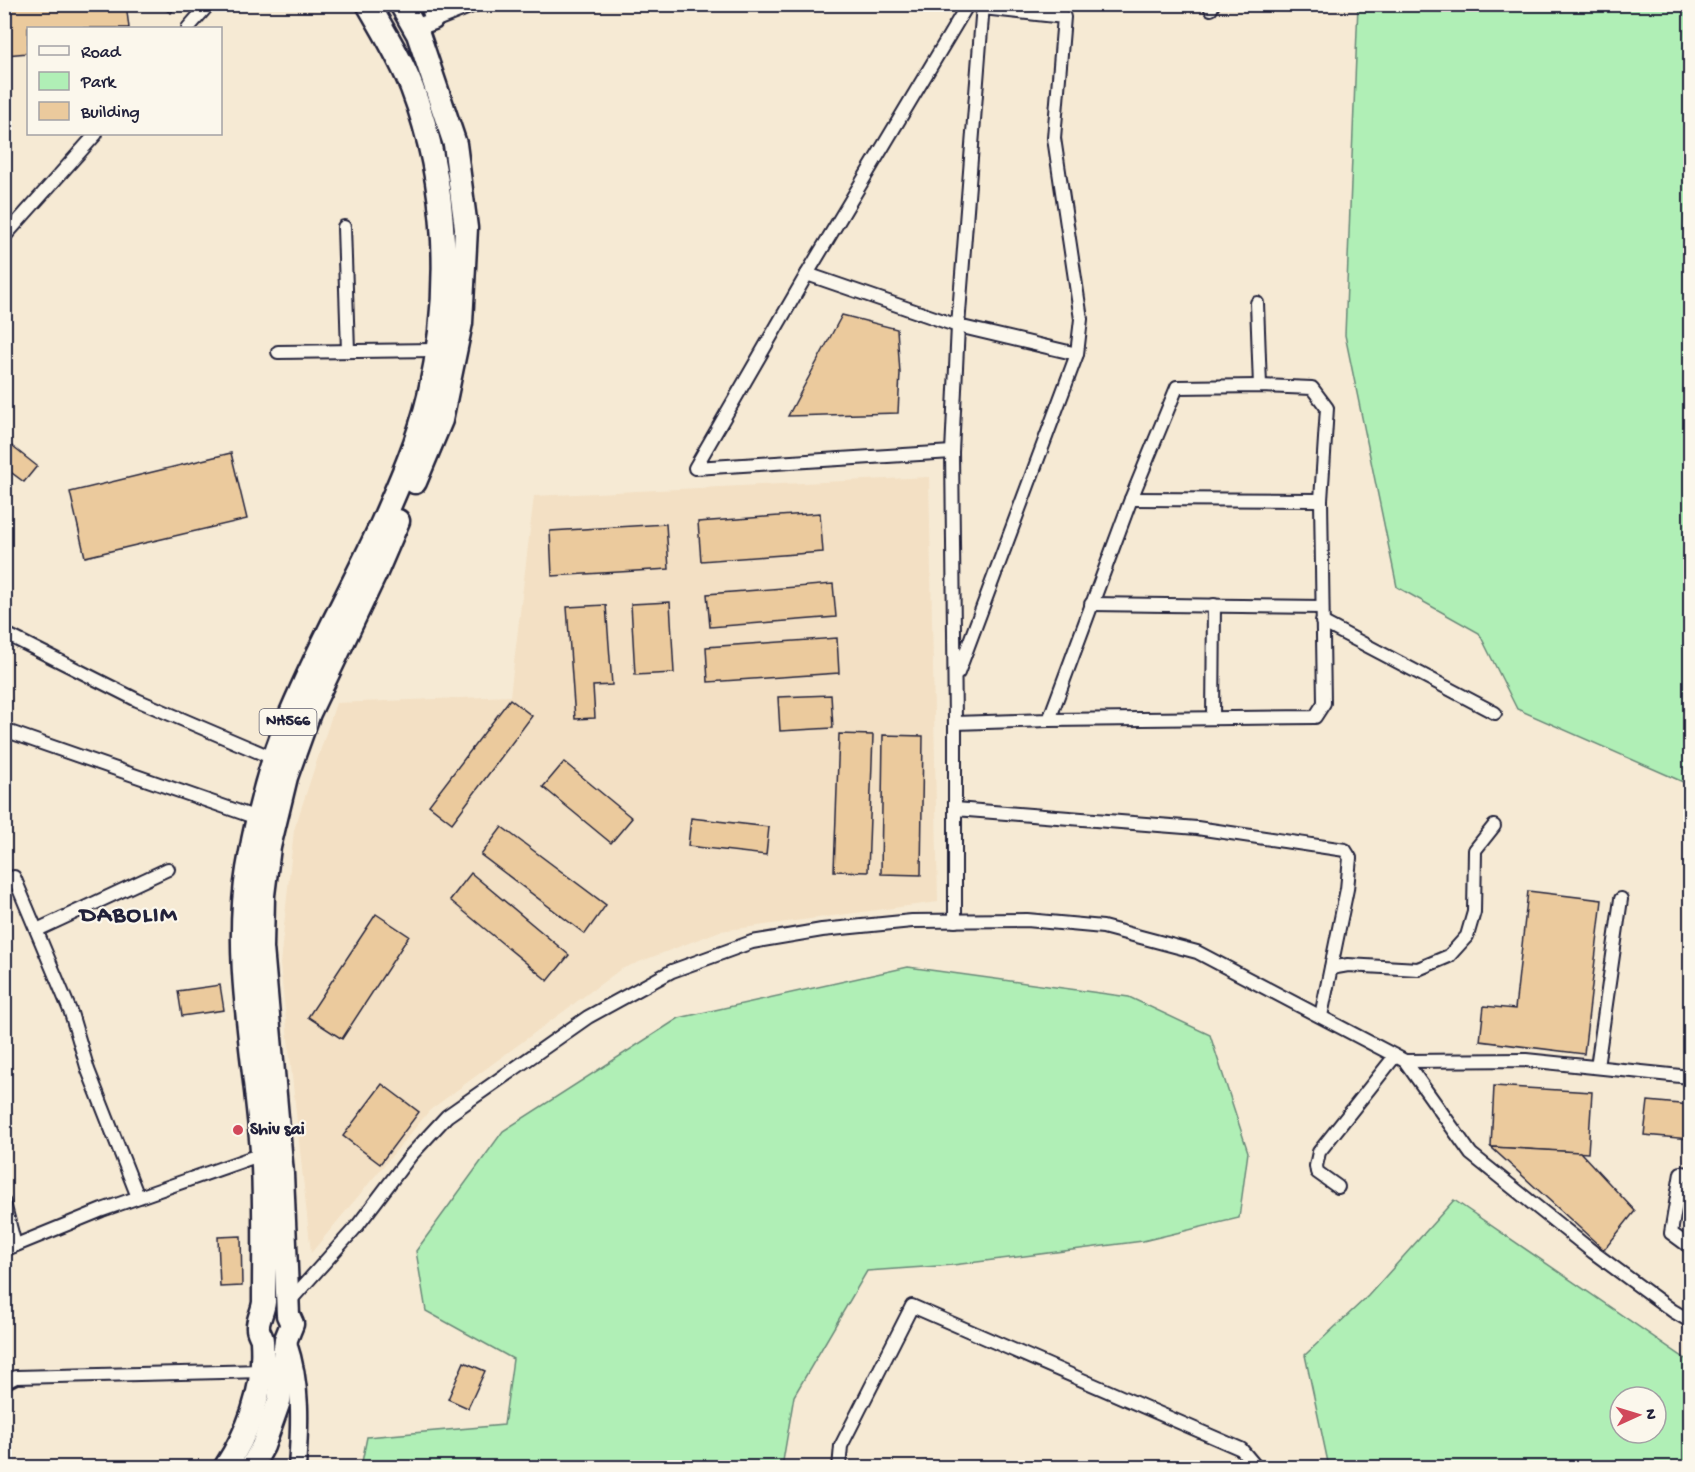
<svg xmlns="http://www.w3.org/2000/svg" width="1695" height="1472" font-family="'Gochi Hand',sans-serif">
  <rect width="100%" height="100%" fill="#f6ead4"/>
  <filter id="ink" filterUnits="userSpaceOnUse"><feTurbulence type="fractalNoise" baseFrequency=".0167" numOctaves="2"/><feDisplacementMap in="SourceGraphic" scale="12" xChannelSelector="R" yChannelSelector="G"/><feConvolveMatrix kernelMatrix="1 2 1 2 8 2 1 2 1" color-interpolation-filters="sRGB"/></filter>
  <g filter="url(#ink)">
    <!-- built -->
    <path fill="#f3e0c4" d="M929 477 938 902 720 931 621 969 430 1110 311 1253 280 964 294 830 336 703 510 696 534 496Z"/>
    <!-- green -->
    <g fill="#b0efb6" stroke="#698878" stroke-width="1.5" fill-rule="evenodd">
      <path d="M1358 5H1690V785L1517 709 1479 633 1397 587 1345 335Z"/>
      <path d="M908 967 1129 997 1210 1035 1248 1152 1239 1218 1143 1241 953 1265 867 1271 794 1396 782 1467H361L367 1437 504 1425 513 1359 426 1311 416 1251 503 1131 679 1018Z"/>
      <path d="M1454 1200 1690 1362V1467H1329L1305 1355 1368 1296ZM1620 1397H1656V1433H1620Z"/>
    </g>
    <!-- building -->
    <g fill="#ebca9d" stroke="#22223b" stroke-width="1.5">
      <path d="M4 4H126L129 28H28V53L6 55Z"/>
      <path d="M156 4H177L171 13Z"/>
      <path d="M842 315 897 329 900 373 898 413 788 416Z"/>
      <path d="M4 440 37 466 24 482 4 467Z"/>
      <path d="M231 453 247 519 85 557 70 492Z"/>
      <path d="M820 513 823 552 701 561 698 522Z"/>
      <path d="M666 524 669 569 552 576 550 531Z"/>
      <path d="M833 584 836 617 710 627 707 594Z"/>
      <path d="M670 602 674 673 635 675 631 604Z"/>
      <path d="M606 605 612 685 593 686 595 718 575 719 567 607Z"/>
      <path d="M837 638 839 673 708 682 706 647Z"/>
      <path d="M831 695 833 728 780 731 778 697Z"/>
      <path d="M510 699 532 716 452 823 429 805Z"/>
      <path d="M839 734 873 735 868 872 834 871Z"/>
      <path d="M883 735 923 736 921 875 881 874Z"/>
      <path d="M564 762 632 818 611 843 543 787Z"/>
      <path d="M691 818 769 827 766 855 688 846Z"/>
      <path d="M502 827 606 905 585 934 481 855Z"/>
      <path d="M471 873 569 955 548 981 450 900Z"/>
      <path d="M1528 891 1602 900 1584 1054 1480 1041 1484 1006 1515 1009Z"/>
      <path d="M376 914 409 936 342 1039 308 1017Z"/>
      <path d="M220 985 224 1010 182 1016 178 991Z"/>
      <path d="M382 1084 419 1112 380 1164 343 1136Z"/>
      <path d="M1494 1086 1592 1092 1588 1153 1491 1147Z"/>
      <path d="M1648 1101 1690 1105V1139L1644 1135Z"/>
      <path d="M1491 1147 1580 1152 1635 1211 1604 1250Z"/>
      <path d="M241 1236 242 1286 220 1287 218 1237Z"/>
      <path d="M464 1362 485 1371 468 1408 448 1399Z"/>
    </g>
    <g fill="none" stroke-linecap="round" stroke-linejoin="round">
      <defs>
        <g id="street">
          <path d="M1211 9 1213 4"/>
          <path d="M434 21 477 4"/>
          <path d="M188 28 209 4"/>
          <path d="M344 227 348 351"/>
          <path d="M4 237 96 134"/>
          <path d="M807 274 958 326 1077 354"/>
          <path d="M1257 303 1260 386"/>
          <path d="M278 352 436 350"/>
          <path d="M952 452 695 468 807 274 968 4"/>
          <path d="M1131 499 1321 500"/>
          <path d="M1091 604 1322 607"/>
          <path d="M1322 622 1495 713"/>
          <path d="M4 633 137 700 275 759"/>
          <path d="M958 673 1077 354 1081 319 1054 138 1064 17 983 8"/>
          <path d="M1213 718 1214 605"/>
          <path d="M955 723 1049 720 1315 717 1324 703 1321 500 1327 408 1312 388 1260 386 1177 387 1131 499 1049 720"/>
          <path d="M4 730 257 818"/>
          <path d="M955 809 1197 828 1345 850 1350 858 1347 889 1321 1016"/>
          <path d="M14 877 71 1013 88 1070 138 1197"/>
          <path d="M955 921V723L952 452 958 326 983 4"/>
          <path d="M37 930 168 869"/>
          <path d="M1331 968 1348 965 1418 969 1449 956 1467 936 1474 912 1475 850 1494 826"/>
          <path d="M1405 1061 1471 1154 1593 1252 1673 1311 1690 1321"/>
          <path d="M1597 1067 1621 899"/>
          <path d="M1690 1174 1681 1173 1671 1233 1690 1247"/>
          <path d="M1338 1187 1317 1172 1316 1166 1319 1152 1395 1056"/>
          <path d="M4 1203 15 1245"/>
          <path d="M4 1250 102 1210 262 1154"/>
          <path d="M288 1303 358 1225 411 1155 447 1116 588 1017 672 971 752 942 822 930 912 921 1027 920 1103 927 1197 952 1405 1061 1526 1060 1690 1077"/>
          <path d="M4 1383 16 1377 263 1371"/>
          <path d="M839 1468 841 1446 912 1306 1241 1449 1257 1468"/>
        </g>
        <g id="secondary">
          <path d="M415 28 434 21 429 4"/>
          <path d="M288 1343C302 1384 300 1425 297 1468"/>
        </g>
        <g id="highway">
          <path d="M401 4 418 34 455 144 466 228 461 323 441 420 415 482"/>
          <path d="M225 1468C250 1430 265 1386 262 1341 262 1336 258 1333 258 1328 257 1321 263 1312 264 1302 264 1257 265 1211 263 1166 258 1071 232 963 248 869 256 820 268 771 286 725 314 655 351 591 382 523 400 482 419 439 429 396 452 295 449 185 412 88 401 59 384 32 368 4"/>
          <path d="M251 1468 263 1446 279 1401 286 1339 292 1324 288 1315 282 1174 262 948 263 895 269 847 286 777 309 713 377 570 398 521"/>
        </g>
      </defs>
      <!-- street casing -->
      <use href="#street" stroke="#22223b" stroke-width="16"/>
      <!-- secondary casing -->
      <use href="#secondary" stroke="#22223b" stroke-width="21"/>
      <!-- highway casing -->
      <use href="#highway" stroke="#22223b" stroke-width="27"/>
      <!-- street -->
      <use href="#street" stroke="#fbf7ec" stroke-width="12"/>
      <!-- secondary -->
      <use href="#secondary" stroke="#fbf7ec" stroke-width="16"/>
      <!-- highway -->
      <use href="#highway" stroke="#fbf7ec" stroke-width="22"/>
    </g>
  </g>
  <!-- markers -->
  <circle fill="#d1495b" stroke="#fbf7ec" stroke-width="2" cx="238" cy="1130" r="6"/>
  <g text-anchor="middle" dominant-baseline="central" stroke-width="4.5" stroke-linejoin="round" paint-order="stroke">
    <!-- shield labels -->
    <rect fill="#fbf7ec" stroke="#636270" stroke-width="1.5" x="259.5" y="709" width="57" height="26" rx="4.5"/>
    <g font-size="16" font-weight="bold" fill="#22223b">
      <text x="288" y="722">NH566</text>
    </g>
    <!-- poi labels -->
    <g font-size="18" font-weight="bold" fill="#22223b" stroke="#fbf7ec" text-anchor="start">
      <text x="250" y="1130">Shiv sai</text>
    </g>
    <!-- district labels -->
    <g font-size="24" font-weight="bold" letter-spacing="1.5" fill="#22223b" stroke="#fbf7ec">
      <text x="129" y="916">DABOLIM</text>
    </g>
  </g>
  <!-- margin -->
  <rect width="1695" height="1472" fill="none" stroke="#fbf7ec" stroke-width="24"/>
  <rect x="12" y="12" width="1671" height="1448" fill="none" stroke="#22223b" stroke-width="2" filter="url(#ink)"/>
  <!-- legend -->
  <rect x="27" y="27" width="195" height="108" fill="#fbf7ec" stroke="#a4a2a5" stroke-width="1.5"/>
  <rect x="39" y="46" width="30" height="9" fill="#fbf7ec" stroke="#a4a2a5" stroke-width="1.5"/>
  <text x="81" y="57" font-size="18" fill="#22223b">Road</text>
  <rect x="39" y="72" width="30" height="18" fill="#b0efb6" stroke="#a4a2a5" stroke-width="1.5"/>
  <text x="81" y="87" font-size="18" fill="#22223b">Park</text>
  <rect x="39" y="102" width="30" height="18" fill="#ebca9d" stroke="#a4a2a5" stroke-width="1.5"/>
  <text x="81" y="117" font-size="18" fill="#22223b">Building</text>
  <!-- north arrow -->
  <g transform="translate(1638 1415) rotate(86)"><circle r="28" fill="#fbf7ec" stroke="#a4a2a5" stroke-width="1.5"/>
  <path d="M0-4.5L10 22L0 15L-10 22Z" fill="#d1495b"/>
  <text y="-9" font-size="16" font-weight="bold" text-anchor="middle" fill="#22223b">N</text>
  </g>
</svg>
